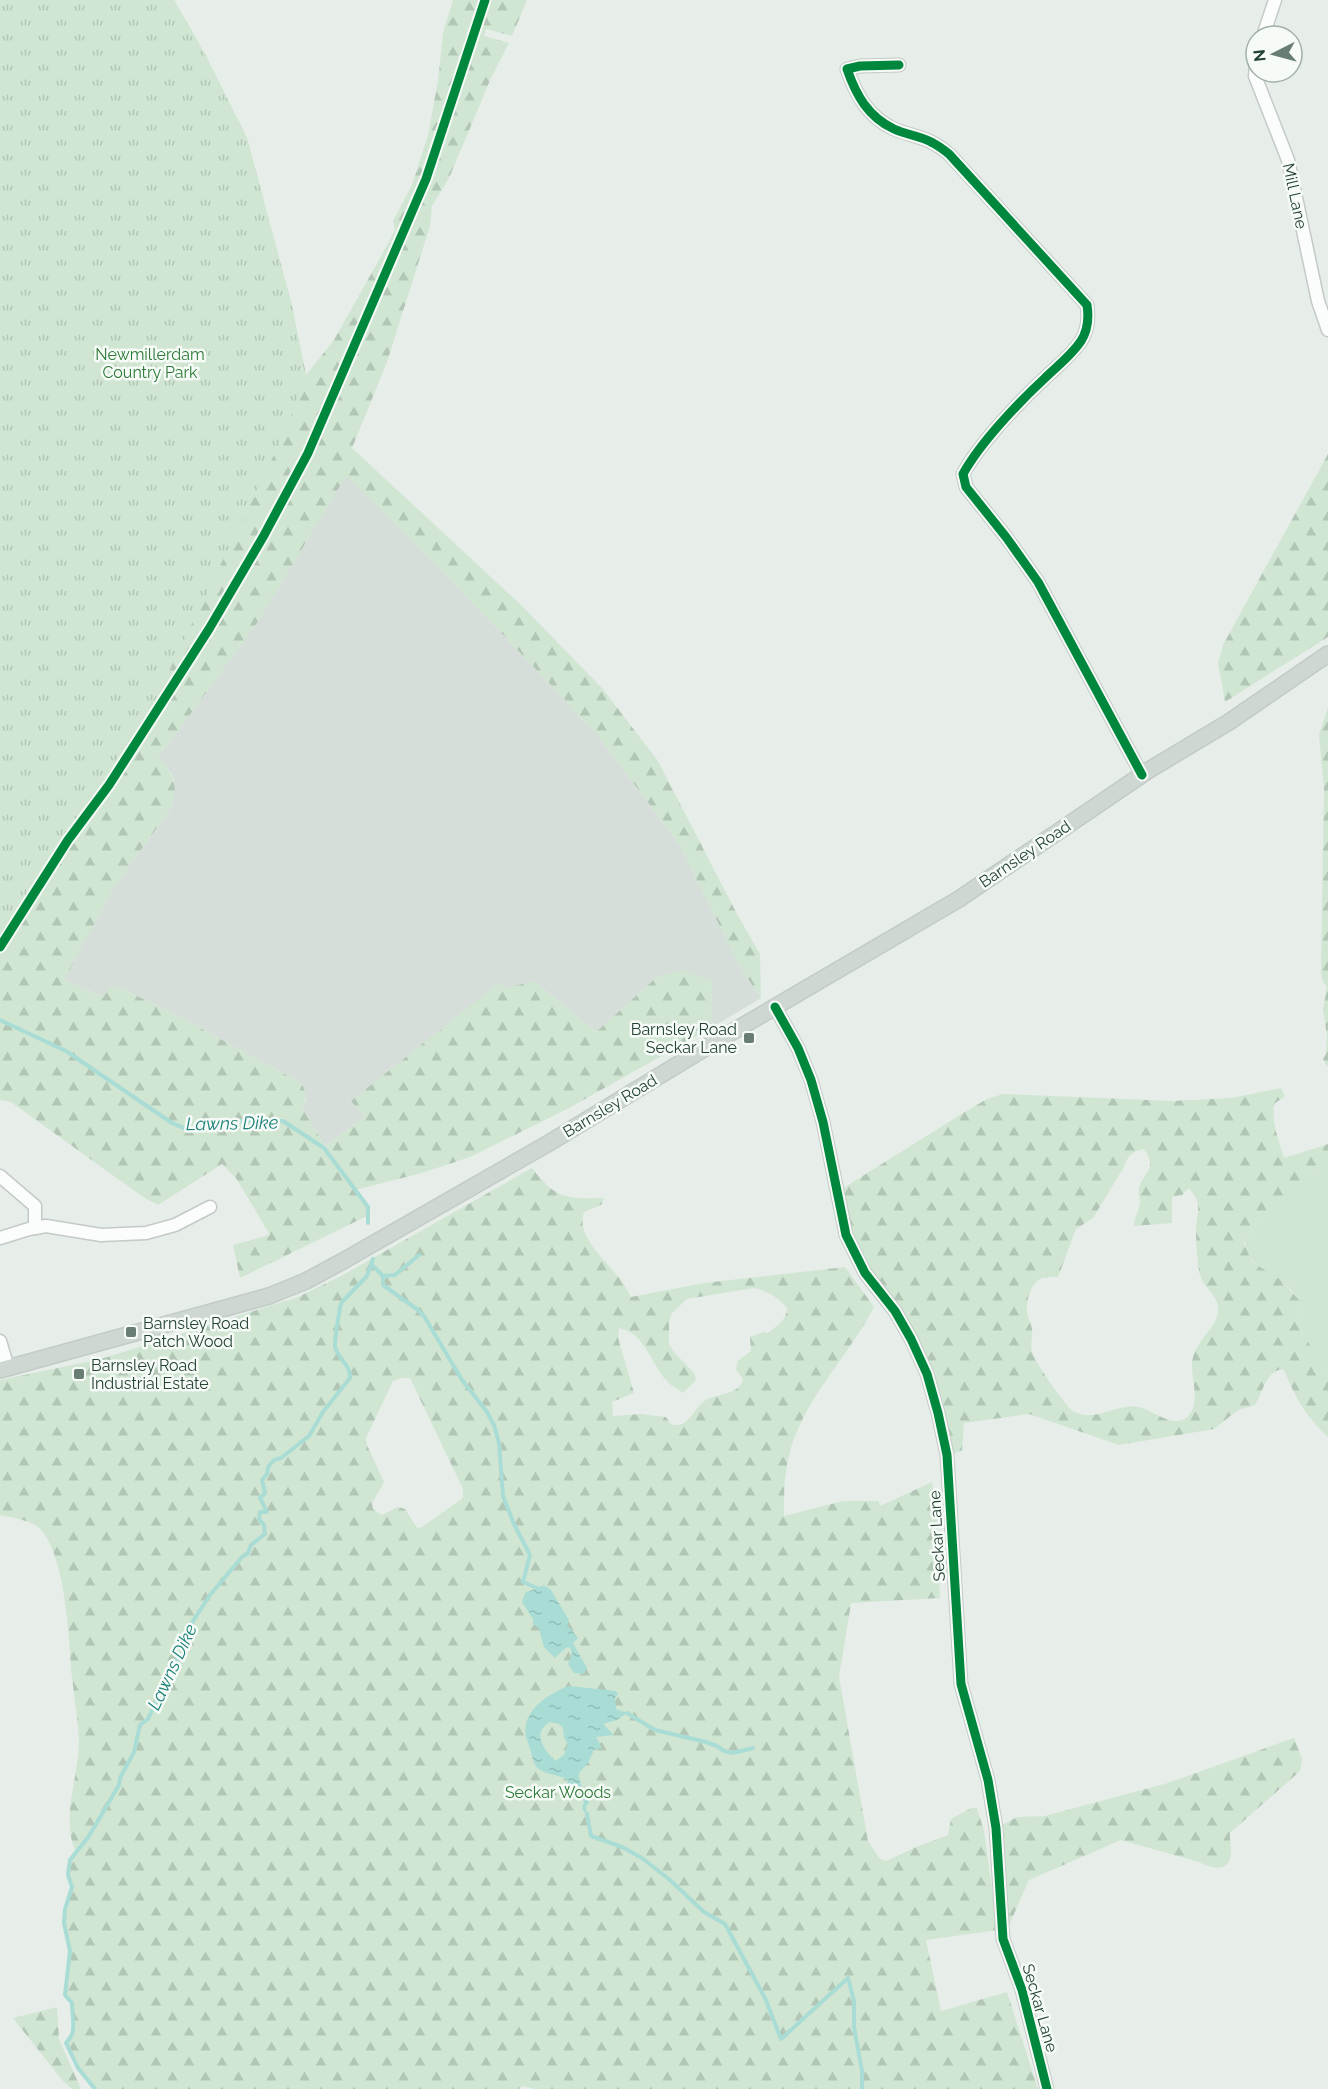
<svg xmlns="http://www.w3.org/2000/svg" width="1328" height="2089" font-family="Raleway,sans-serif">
  <defs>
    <pattern id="forest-firs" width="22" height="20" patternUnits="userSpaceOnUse" patternTransform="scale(1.5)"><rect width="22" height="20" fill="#d0e6d2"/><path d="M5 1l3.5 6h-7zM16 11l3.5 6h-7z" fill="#b2c6b5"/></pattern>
    <pattern id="park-tufts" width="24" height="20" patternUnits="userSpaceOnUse" patternTransform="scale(1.5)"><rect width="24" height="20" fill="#d0e6d2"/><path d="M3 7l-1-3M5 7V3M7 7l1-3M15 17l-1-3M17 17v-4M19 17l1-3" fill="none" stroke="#b2c6b5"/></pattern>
    <pattern id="water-ripples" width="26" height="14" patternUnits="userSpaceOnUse" patternTransform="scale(1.5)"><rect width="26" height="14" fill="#a8dcd5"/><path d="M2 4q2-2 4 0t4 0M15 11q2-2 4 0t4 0" fill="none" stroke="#90beb7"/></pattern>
  </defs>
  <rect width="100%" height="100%" fill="#e7ede9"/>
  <!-- built -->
  <path fill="#d5ded8" d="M346 475 426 554 571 706 579 717 593 729 679 844 740 967 761 998 711 1028 712 981 658 976 596 1032 534 981 352 1101 365 1117 325 1146 302 1108 306 1100 301 1083 171 1012 113 985 104 997 64 980 112 890 169 811 173 801 174 781 171 773 158 758 257 623Z"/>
  <!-- grass -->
  <path fill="#d0e6d2" d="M1324 1170 1328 1171V1378C1320 1365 1304 1343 1301 1328 1298 1315 1303 1304 1293 1292 1277 1272 1239 1267 1246 1235 1269 1212 1291 1178 1324 1170Z"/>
  <!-- forest -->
  <g fill="url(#forest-firs)" fill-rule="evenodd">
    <path d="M0 0H174L204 52 247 138 292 306 306 375 334 340 379 260 395 230 393 221 412 185 428 135 438 81 443 33 453 0H527L512 36 486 29 484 36 509 43 491 78 449 178 432 206 430 226 387 362 352 448 519 603 602 688 658 761 737 914 760 954 761 998 740 967 679 844 593 729 571 709V706L426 554 346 476 257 623 159 757C174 777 180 785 169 811L112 890 64 980 103 997 113 985 171 1012 301 1083C307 1093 307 1098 302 1108L325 1146 365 1117 351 1101 500 982 506 988 534 981 596 1032 658 976 684 970 712 981 711 1028 569 1108 470 1157 422 1173 355 1190 368 1207 367 1216 240 1278 233 1245 270 1235 236 1178 222 1164 158 1205 143 1197 11 1102 0 1100Z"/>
    <path d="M1328 454V637L1225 702 1218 663 1223 645Z"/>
    <path d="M1328 707V1066H1327L1323 1059 1326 1053 1327 1036 1323 1009 1327 987 1323 982 1321 974 1324 788 1319 735Z"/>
    <path d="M1281 1088 1285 1096 1274 1104C1271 1122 1279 1141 1284 1158L1328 1144V1171L1313 1173 1282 1197 1246 1235 1244 1244 1252 1262 1281 1280 1299 1300 1301 1329 1328 1378V1437C1312 1422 1300 1406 1291 1386 1288 1380 1287 1375 1283 1369 1265 1371 1263 1393 1255 1405L1238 1410 1214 1429 1119 1445 1029 1414 964 1423 962 1451 947 1455 927 1374 865 1273 837 1192 968 1110 987 1099 1003 1094 1172 1101 1231 1098ZM1144 1149C1159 1171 1142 1172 1139 1189 1138 1193 1140 1198 1140 1203 1139 1211 1134 1218 1134 1226L1172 1223V1197L1182 1195 1189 1188C1203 1204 1197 1210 1196 1230 1196 1243 1197 1258 1199 1271 1203 1293 1228 1297 1214 1323 1207 1335 1197 1343 1193 1357 1188 1375 1204 1404 1186 1418 1172 1428 1153 1410 1139 1407 1116 1402 1097 1424 1073 1411 1066 1407 1034 1361 1032 1352 1030 1345 1033 1336 1032 1329 1031 1323 1028 1318 1027 1312 1026 1301 1030 1285 1040 1279 1044 1277 1053 1277 1058 1277L1076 1229 1093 1218 1124 1167C1127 1156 1133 1151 1144 1149Z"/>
    <path d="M532 1168C556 1199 565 1199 604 1198L601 1205 584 1212C576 1235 602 1257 615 1273 622 1280 627 1289 631 1297L704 1283 845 1267 874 1307C848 1358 800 1402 788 1460 784 1478 784 1497 784 1516L843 1501H878L880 1506 932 1482 937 1515 940 1598 851 1603 839 1677 868 1841 879 1858 886 1861 914 1848 948 1835 951 1819 971 1808H977L984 1831 998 1930 926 1940 941 2011 1007 1992 1038 2089H534L522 2086 519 2089H95C79 2071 77 2062 66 2043 68 2040 71 2037 72 2034 75 2027 72 2012 72 2003L65 1995 70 1951 64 1923 65 1909 72 1887 68 1875 70 1860 76 1853C60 1817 79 1778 79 1740 78 1719 74 1698 72 1677 69 1639 66 1560 42 1531 33 1520 13 1518 0 1515V1380L101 1359 298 1297 343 1275ZM754 1288C768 1291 778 1297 787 1308 787 1320 777 1326 768 1333L763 1332 750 1337 751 1351 738 1361 736 1369 743 1380C737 1397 716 1392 703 1402 694 1409 690 1425 676 1425 671 1426 669 1421 666 1417L641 1414 613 1416 612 1402 634 1393 618 1338 619 1328C646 1333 650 1364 667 1381 671 1386 678 1389 683 1393L696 1380 694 1373 674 1352 669 1344V1324L671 1314 687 1299ZM402 1378H410L463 1489V1498L422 1527 417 1528 405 1509 398 1507 382 1515 373 1509 372 1503 384 1482 367 1445 366 1438 393 1381Z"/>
    <path d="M1294 1738 1302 1759 1300 1771 1230 1833C1229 1841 1233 1851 1230 1859 1225 1873 1208 1867 1199 1862L1121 1840 1029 1880 1003 1939 996 1828 1017 1817 1045 1816 1168 1783Z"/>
    <path d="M57 2007 59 2039 81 2089H72L63 2081 13 2018Z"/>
  </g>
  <!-- park -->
  <path fill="url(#park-tufts)" d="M0 0H174L204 52 247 138 292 306 305 375 287 428 150 710 45 866 0 938Z"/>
  <!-- water -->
  <g fill="url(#water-ripples)" fill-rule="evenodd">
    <path d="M544 1585 551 1590 569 1620 567 1627 570 1628 578 1638 573 1643 587 1668 584 1674 574 1673 568 1664 572 1653 570 1648 567 1647 555 1658 544 1647 539 1628 533 1624V1619L522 1602 525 1593Z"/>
    <path d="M569 1686 616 1691 618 1694 615 1698 616 1709 627 1713 617 1720 603 1724 614 1735 596 1737 602 1748 594 1750 588 1763 579 1773C578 1787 589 1792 589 1803L586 1806 587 1814 582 1809 584 1801 572 1794 566 1779C557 1774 547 1775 539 1769 533 1765 532 1755 530 1748 527 1741 524 1733 526 1725 529 1706 552 1692 569 1686ZM550 1722 559 1724 563 1728 564 1738 568 1744 564 1755 555 1761C544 1749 531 1733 550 1722Z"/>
  </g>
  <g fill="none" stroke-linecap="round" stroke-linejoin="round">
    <!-- stream -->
    <g stroke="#a8dcd5" stroke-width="4">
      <path d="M0 1020 66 1051 172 1123 184 1128 196 1129 237 1121H283L324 1148 368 1207V1223"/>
      <path d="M372 1265 383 1276V1285L418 1310 424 1316 462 1380 487 1412 494 1425 499 1443 503 1496 514 1524 530 1555 523 1582 537 1588"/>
      <path d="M383 1276 395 1275 419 1255"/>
      <path d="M627 1713 655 1730 706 1742 717 1746 724 1751 733 1753 753 1748"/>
      <path d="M587 1814 591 1836 622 1847 642 1858 670 1880 704 1912 725 1924 765 1998 781 2039 848 1978 854 2001V2027L862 2071V2089"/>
      <path d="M95 2089 78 2068 66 2043C68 2040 71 2038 72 2034 75 2027 72 2012 72 2003L65 1995 70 1951 64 1923 65 1909 72 1887 68 1875 70 1860 89 1836 119 1785 120 1778 134 1752 140 1725 148 1719 172 1667 185 1649V1639L193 1621 210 1595 242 1557 248 1553 251 1545 265 1534 264 1525 259 1519 260 1512H267L260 1498 265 1493 262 1480 267 1474 268 1467 274 1460 281 1458 309 1436 323 1412 350 1378C351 1365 338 1359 335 1347 334 1340 339 1316 340 1307L342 1302 367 1276 373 1259"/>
    </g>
    <defs>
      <g id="minor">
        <path d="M1263 36 1275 0"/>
        <path d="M1256 64 1255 76 1288 160 1318 301 1328 330"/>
        <path d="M899 65 860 66 847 69C856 95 868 117 894 129 907 135 921 136 933 143 939 146 944 150 949 154L1087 305C1089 318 1088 330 1081 341 1071 356 1057 366 1045 378 1018 403 980 443 963 474L966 487 1006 537 1038 582 1142 775"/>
        <path d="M775 1007 798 1048 811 1080 823 1122 846 1235 865 1273 895 1311 911 1339 927 1374 938 1413 947 1455 961 1684 988 1780 996 1828 1003 1939 1022 1990 1047 2089"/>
        <path d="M0 1176 35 1206V1228"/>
        <path d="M0 1238 29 1229 46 1226 101 1235 146 1233 175 1225 210 1207"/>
        <path d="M0 1341 8 1368"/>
      </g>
      <path id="major" d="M0 1370 269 1296 306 1281 343 1261 549 1143 710 1045 959 899 1149 770 1229 722 1328 654"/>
    </defs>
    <!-- minor casing -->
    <use href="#minor" stroke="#c4cac6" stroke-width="15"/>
    <!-- major casing -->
    <use href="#major" stroke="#c2ccc6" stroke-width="18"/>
    <!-- minor -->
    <use href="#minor" stroke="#fbfcfc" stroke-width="12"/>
    <!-- major -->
    <use href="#major" stroke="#cfd7d3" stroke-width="15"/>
    <defs>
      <g id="cycleway">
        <path d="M899 65 860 66 847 69C856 95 868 117 894 129 907 135 921 136 933 143 939 146 944 150 949 154L1087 305C1089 318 1088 330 1081 341 1071 356 1057 366 1045 378 1018 403 980 443 963 474L966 487 1006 537 1038 582 1142 775"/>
        <path d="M0 947 68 840 109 785 209 629 263 537 308 453 426 179 485 0"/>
        <path d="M775 1007 798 1048 811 1080 823 1122 846 1235 865 1273 895 1311 911 1339 927 1374 938 1413 947 1455 961 1684 988 1780 996 1828 1003 1939 1022 1990 1047 2089"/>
      </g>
    </defs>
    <!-- cycleway casing -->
    <use href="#cycleway" stroke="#f6fbf7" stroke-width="13"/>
    <!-- cycleway -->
    <use href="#cycleway" stroke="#00873e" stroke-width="9"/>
  </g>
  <!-- markers -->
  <g fill="#687e72" stroke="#f6fbf7" stroke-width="2">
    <rect x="743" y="1032" width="12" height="12" rx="3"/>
    <rect x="125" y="1326" width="12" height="12" rx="3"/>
    <rect x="73" y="1368" width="12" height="12" rx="3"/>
  </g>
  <g text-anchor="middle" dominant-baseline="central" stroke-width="5" stroke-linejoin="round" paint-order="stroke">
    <!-- street labels -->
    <g font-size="16" fill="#234232" stroke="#f6fbf7">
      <text transform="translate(1295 196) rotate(78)">Mill Lane</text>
      <text transform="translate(1025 854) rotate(-34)">Barnsley Road</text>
      <text transform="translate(610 1106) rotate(-31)">Barnsley Road</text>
      <text transform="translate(937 1536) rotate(-93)">Seckar Lane</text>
      <text transform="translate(1040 2008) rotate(74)">Seckar Lane</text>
    </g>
    <!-- park labels -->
    <g font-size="16" fill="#2c7a37" stroke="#f6fbf7">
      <text x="150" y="354">Newmillerdam<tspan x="150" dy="18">Country Park</tspan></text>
      <text x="558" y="1792">Seckar Woods</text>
    </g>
    <!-- poi labels -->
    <g font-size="16" fill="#234232" stroke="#f6fbf7" text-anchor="start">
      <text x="737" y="1029" text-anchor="end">Barnsley Road<tspan x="737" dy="18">Seckar Lane</tspan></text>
      <text x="143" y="1323">Barnsley Road<tspan x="143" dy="18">Patch Wood</tspan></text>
      <text x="91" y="1365">Barnsley Road<tspan x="91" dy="18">Industrial Estate</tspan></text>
    </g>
    <!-- water labels -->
    <g font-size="18" font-style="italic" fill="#1b8078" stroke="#f6fbf7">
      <text transform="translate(232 1123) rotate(-1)">Lawns Dike</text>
      <text transform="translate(172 1667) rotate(-65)">Lawns Dike</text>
    </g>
  </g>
  <!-- north arrow -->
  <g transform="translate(1274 54) rotate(264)"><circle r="28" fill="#f6fbf7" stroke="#a2b1a8" stroke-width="1.5"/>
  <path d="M0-4.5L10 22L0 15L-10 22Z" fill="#687e72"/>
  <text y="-9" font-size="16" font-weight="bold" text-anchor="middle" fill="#234232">N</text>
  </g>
</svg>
